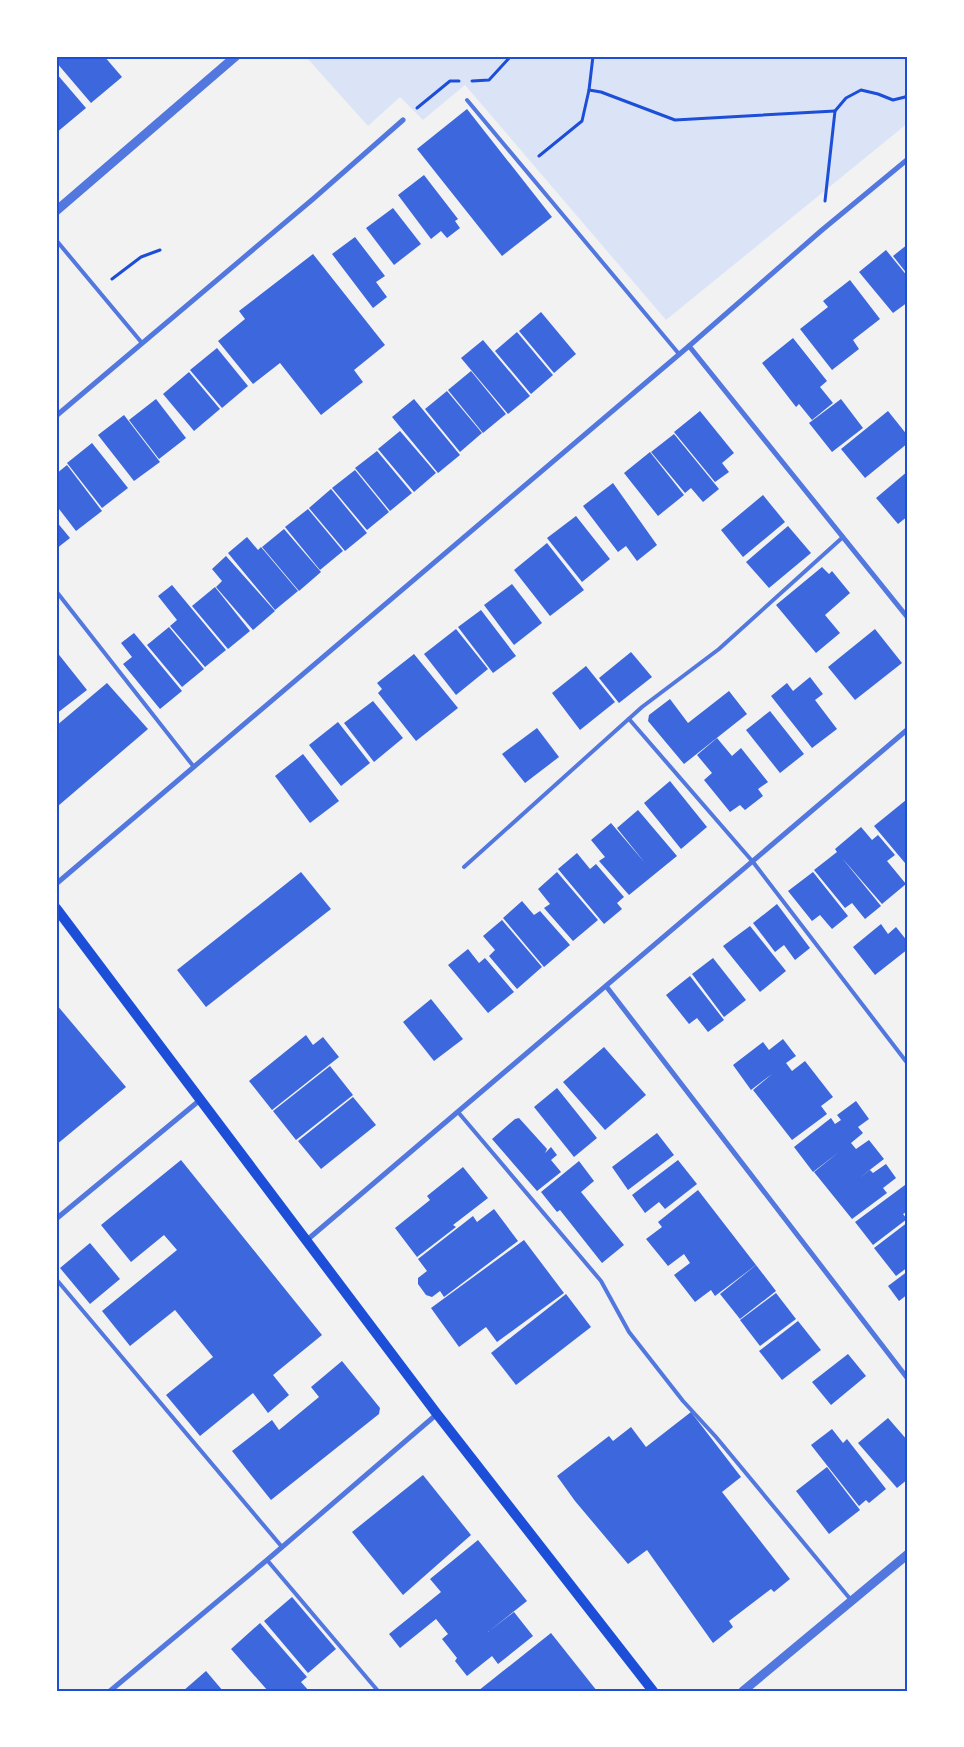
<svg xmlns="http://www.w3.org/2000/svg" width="964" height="1747" font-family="Raleway,sans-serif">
  <rect width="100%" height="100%" fill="#f2f2f2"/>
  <!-- green -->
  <path fill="#dbe4f7" d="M309 56H908V123L666 320 465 85 423 120 400 97 368 126 307 58Z"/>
  <!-- building -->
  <g fill="#3d67dc">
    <path d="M56 56H104L122 77 91 103 56 62Z"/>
    <path d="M56 73 86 108 56 133Z"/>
    <path d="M467 109 552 217 502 256 417 149Z"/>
    <path d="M424 175 458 219 455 221 460 228 447 238 441 231 431 239 398 195Z"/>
    <path d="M393 208 421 244 394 265 366 228Z"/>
    <path d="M355 237 385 276 376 282 387 297 373 308 332 254Z"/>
    <path d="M908 244V275L893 256Z"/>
    <path d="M886 250 908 277V302L893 313 859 272Z"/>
    <path d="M313 254 385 345 354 370 363 382 321 415 280 363 253 384 218 341 245 319 239 311Z"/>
    <path d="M850 280 880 319 853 340 859 349 832 370 800 329 828 307 823 301Z"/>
    <path d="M541 312 576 354 554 373 519 331Z"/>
    <path d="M517 332 553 375 531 394 495 351Z"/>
    <path d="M793 338 827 381 820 387 833 403 812 420 799 404 796 407 762 363Z"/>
    <path d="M483 340 530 396 508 414 461 358Z"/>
    <path d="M217 348 248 386 222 408 190 370Z"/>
    <path d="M471 371 506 414 483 433 448 390Z"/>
    <path d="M189 372 220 409 194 431 163 394Z"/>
    <path d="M447 391 482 433 460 452 425 409Z"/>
    <path d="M156 399 186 438 159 459 129 420Z"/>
    <path d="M414 399 460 455 438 473 392 417Z"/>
    <path d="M841 399 863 428 832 452 809 423Z"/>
    <path d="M700 411 734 453 722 463 729 472 715 482 674 432Z"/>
    <path d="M888 411 908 436V443L865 478 841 449Z"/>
    <path d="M124 415 160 462 134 481 98 435Z"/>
    <path d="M400 431 436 473 414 492 378 449Z"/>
    <path d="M674 434 719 489 703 502 691 488 685 493 651 452Z"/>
    <path d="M92 443 128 488 102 508 67 463Z"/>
    <path d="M377 451 412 493 390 511 355 468Z"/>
    <path d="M650 452 684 495 658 516 624 473Z"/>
    <path d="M67 465 102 511 76 531 56 505V474Z"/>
    <path d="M355 470 389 512 367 530 332 488Z"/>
    <path d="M908 471V516L898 524 876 498Z"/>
    <path d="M613 483 657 545 637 561 626 546 618 552 583 506Z"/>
    <path d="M331 489 367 533 345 551 309 508Z"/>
    <path d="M763 495 785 522 743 557 721 530Z"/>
    <path d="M308 509 343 551 320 570 285 527Z"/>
    <path d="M576 516 610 559 582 582 547 538Z"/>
    <path d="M56 521 70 538 56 549Z"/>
    <path d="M788 526 811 553 769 588 746 562Z"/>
    <path d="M284 529 321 572 299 591 262 547Z"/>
    <path d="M247 537 258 550 261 547 298 591 275 610 228 553Z"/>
    <path d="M547 543 584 590 550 616 514 570Z"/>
    <path d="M226 556 275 611 253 630 216 587 222 581 212 569Z"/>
    <path d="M822 567 829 574 832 571 850 593 825 615 840 633 816 653 776 605Z"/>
    <path d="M512 584 542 623 514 645 484 605Z"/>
    <path d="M172 585 226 650 205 667 170 626 177 620 158 596Z"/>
    <path d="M215 587 250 631 228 649 192 606Z"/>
    <path d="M481 610 516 656 493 673 458 627Z"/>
    <path d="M169 627 204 669 182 687 147 645Z"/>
    <path d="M456 629 488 669 456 695 424 654Z"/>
    <path d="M875 629 902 663 855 700 828 667Z"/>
    <path d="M134 633 182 691 160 709 123 664 132 657 121 643Z"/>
    <path d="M56 651 87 690 56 714Z"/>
    <path d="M631 652 652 677 619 703 599 678Z"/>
    <path d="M414 654 458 708 416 741 378 693 382 689 377 683Z"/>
    <path d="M586 666 615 702 580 730 552 693Z"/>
    <path d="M810 677 823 694 815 700 837 729 812 748 771 696 787 683 793 691Z"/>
    <path d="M107 683 148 729 58 806 56 804V726Z"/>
    <path d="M729 691 747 714 684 764 648 721 649 715 670 699 688 723Z"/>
    <path d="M373 701 403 738 374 762 344 723Z"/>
    <path d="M770 711 804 754 780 773 746 730Z"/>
    <path d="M338 722 370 763 341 786 309 745Z"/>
    <path d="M537 728 559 757 525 783 502 754Z"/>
    <path d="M717 738 732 756 741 748 768 782 758 789 763 796 745 810 740 805 730 812 704 780 712 773 697 755Z"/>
    <path d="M303 754 339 801 310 823 275 776Z"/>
    <path d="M670 781 707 827 681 849 644 803Z"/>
    <path d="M906 800 908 803V861L905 863 874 826Z"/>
    <path d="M638 810 677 856 629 895 599 861 605 857 591 840 611 823 645 863 617 828Z"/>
    <path d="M861 827 872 840 878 835 895 855 887 861 906 884 882 904 842 858 881 906 865 919 852 903 845 908 814 870 837 852 835 849Z"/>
    <path d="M577 853 590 869 596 864 624 897 617 903 622 909 604 924 558 869Z"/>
    <path d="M301 872 331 909 206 1007 177 970Z"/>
    <path d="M557 872 598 920 573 941 544 908 550 904 538 889Z"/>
    <path d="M813 872 848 916 832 929 820 915 812 921 788 891Z"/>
    <path d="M522 901 534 915 540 911 570 945 544 967 503 918Z"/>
    <path d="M777 904 810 948 795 960 784 945 775 952 753 923Z"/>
    <path d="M502 920 542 967 517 989 489 956 495 950 483 936Z"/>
    <path d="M881 924 888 934 896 927 908 942V949L875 975 853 947Z"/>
    <path d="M750 926 786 971 760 992 723 946Z"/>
    <path d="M468 949 479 963 485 958 514 992 488 1013 448 965Z"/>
    <path d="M713 958 746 1000 724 1017 692 974Z"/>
    <path d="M690 976 724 1020 708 1032 697 1018 689 1024 666 995Z"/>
    <path d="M431 999 463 1039 434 1061 403 1022Z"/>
    <path d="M56 1004 126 1087 56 1145Z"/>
    <path d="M306 1035 313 1045 323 1037 339 1057 272 1110 249 1081Z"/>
    <path d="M783 1039 796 1056 786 1063 792 1071 805 1061 833 1097 821 1106 827 1114 792 1140 753 1090 772 1074 751 1090 733 1065 763 1042 769 1050Z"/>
    <path d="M604 1047 646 1095 605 1130 563 1082Z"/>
    <path d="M330 1066 353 1095 296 1140 273 1111Z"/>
    <path d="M557 1088 597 1138 574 1157 534 1107Z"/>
    <path d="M353 1097 376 1125 321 1169 298 1141Z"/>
    <path d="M856 1101 869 1119 858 1127 863 1133 851 1143 856 1149 869 1140 884 1159 858 1179 870 1170 873 1173 886 1164 896 1178 883 1188 887 1193 852 1219 814 1172 839 1152 813 1172 794 1147 831 1118 835 1124 841 1120 837 1115Z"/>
    <path d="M519 1118 547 1149 545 1153 551 1147 557 1155 551 1160 561 1172 537 1191 492 1139 515 1119Z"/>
    <path d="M657 1133 674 1155 628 1190 612 1167Z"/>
    <path d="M181 1160 322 1335 273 1375 289 1395 268 1413 253 1393 200 1436 166 1395 213 1357 175 1310 130 1346 102 1311 177 1250 164 1235 131 1262 101 1225Z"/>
    <path d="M678 1160 697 1184 665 1209 659 1202 645 1213 632 1195Z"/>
    <path d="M579 1161 594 1181 581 1192 624 1245 602 1263 560 1210 557 1212 541 1192Z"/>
    <path d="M463 1167 488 1198 453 1225 456 1227 417 1257 395 1228 430 1200 427 1196Z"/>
    <path d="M905 1185 908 1189V1211L903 1214 907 1219 873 1245 855 1222Z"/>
    <path d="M698 1190 756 1265 715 1296 711 1290 695 1302 674 1275 690 1263 684 1254 668 1266 646 1239 662 1227 658 1222Z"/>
    <path d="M494 1209 518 1241 444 1297 440 1291 432 1297 426 1295 418 1284V1278L427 1271 418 1259 473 1216 477 1222Z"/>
    <path d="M908 1222V1267L896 1276 874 1248Z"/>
    <path d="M524 1240 564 1293 497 1342 486 1327 459 1347 431 1308Z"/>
    <path d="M90 1243 120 1279 90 1304 60 1268Z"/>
    <path d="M756 1265 776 1291 740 1319 720 1294Z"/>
    <path d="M908 1271V1294L899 1301 888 1286Z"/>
    <path d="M776 1293 796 1319 760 1346 740 1320Z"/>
    <path d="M566 1294 591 1327 516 1385 491 1353Z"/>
    <path d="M798 1321 821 1350 782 1380 759 1351Z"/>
    <path d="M848 1354 866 1376 831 1405 812 1382Z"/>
    <path d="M342 1361 380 1408 379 1414 271 1500 232 1451 272 1420 279 1430 319 1397 311 1387Z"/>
    <path d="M691 1412 741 1477 722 1492 790 1579 774 1592 771 1589 729 1621 733 1627 713 1643 647 1550 628 1564 575 1501 557 1476 609 1436 613 1441 631 1427 646 1447Z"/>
    <path d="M888 1418 908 1441V1479L897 1488 858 1443Z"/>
    <path d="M832 1429 843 1443 847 1439 886 1489 869 1503 866 1500 859 1506 811 1445Z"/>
    <path d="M827 1467 860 1510 829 1534 796 1491Z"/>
    <path d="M423 1475 471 1535 403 1595 352 1532Z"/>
    <path d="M478 1540 527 1601 488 1632 514 1612 533 1636 498 1664 492 1656 467 1676 455 1661 457 1658 442 1639 448 1634 436 1619 400 1648 389 1634 441 1592 430 1579Z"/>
    <path d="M292 1597 336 1649 308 1673 264 1621Z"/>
    <path d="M260 1623 307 1677 301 1682 309 1691H268L231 1649Z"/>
    <path d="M551 1633 597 1691H478L483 1687Z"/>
    <path d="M206 1671 223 1691H183Z"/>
  </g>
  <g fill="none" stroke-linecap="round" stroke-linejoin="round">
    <!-- path -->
    <g stroke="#1d4ed8" stroke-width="3">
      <path d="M472 81 489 80 511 56"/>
      <path d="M589 90 593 56"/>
      <path d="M417 108 450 81H459"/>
      <path d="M539 156 582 121 589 90 601 92 675 120 835 111"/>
      <path d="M825 201 835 111 846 98 861 90 878 94 893 100 905 97 908 94"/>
      <path d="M112 279 141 257 160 250"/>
    </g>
    <!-- service -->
    <g stroke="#5277de" stroke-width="4">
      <path d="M467 100 679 354"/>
      <path d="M56 240 142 343"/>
      <path d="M56 591 194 767"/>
      <path d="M629 719 753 862 908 1064"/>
      <path d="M464 867 642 707 719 649 843 537"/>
      <path d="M458 1112 601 1281 629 1332 683 1401 716 1437 851 1600"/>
      <path d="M56 1279 282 1547"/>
      <path d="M267 1560 378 1691"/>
    </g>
    <!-- minor -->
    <g stroke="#5277de" stroke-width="5">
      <path d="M689 346 908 618"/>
      <path d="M56 416 313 199 403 120"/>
      <path d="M56 884 689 346 822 230 908 159"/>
      <path d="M606 986 908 1379"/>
      <path d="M56 1219 200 1100"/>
      <path d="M307 1240 908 729"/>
      <path d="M110 1691 267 1560 437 1414"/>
    </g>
    <!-- tertiary -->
    <g stroke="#5277de" stroke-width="9">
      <path d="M56 211 236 56"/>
      <path d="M743 1691 908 1554"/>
    </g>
    <!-- secondary -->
    <path stroke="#1d4ed8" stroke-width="10" d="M56 908 437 1414 653 1691"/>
  </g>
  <!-- border -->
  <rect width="964" height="1747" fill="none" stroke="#ffffff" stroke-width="115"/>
  <rect x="58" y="58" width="848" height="1632" fill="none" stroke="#1d4ed8" stroke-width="2"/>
</svg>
